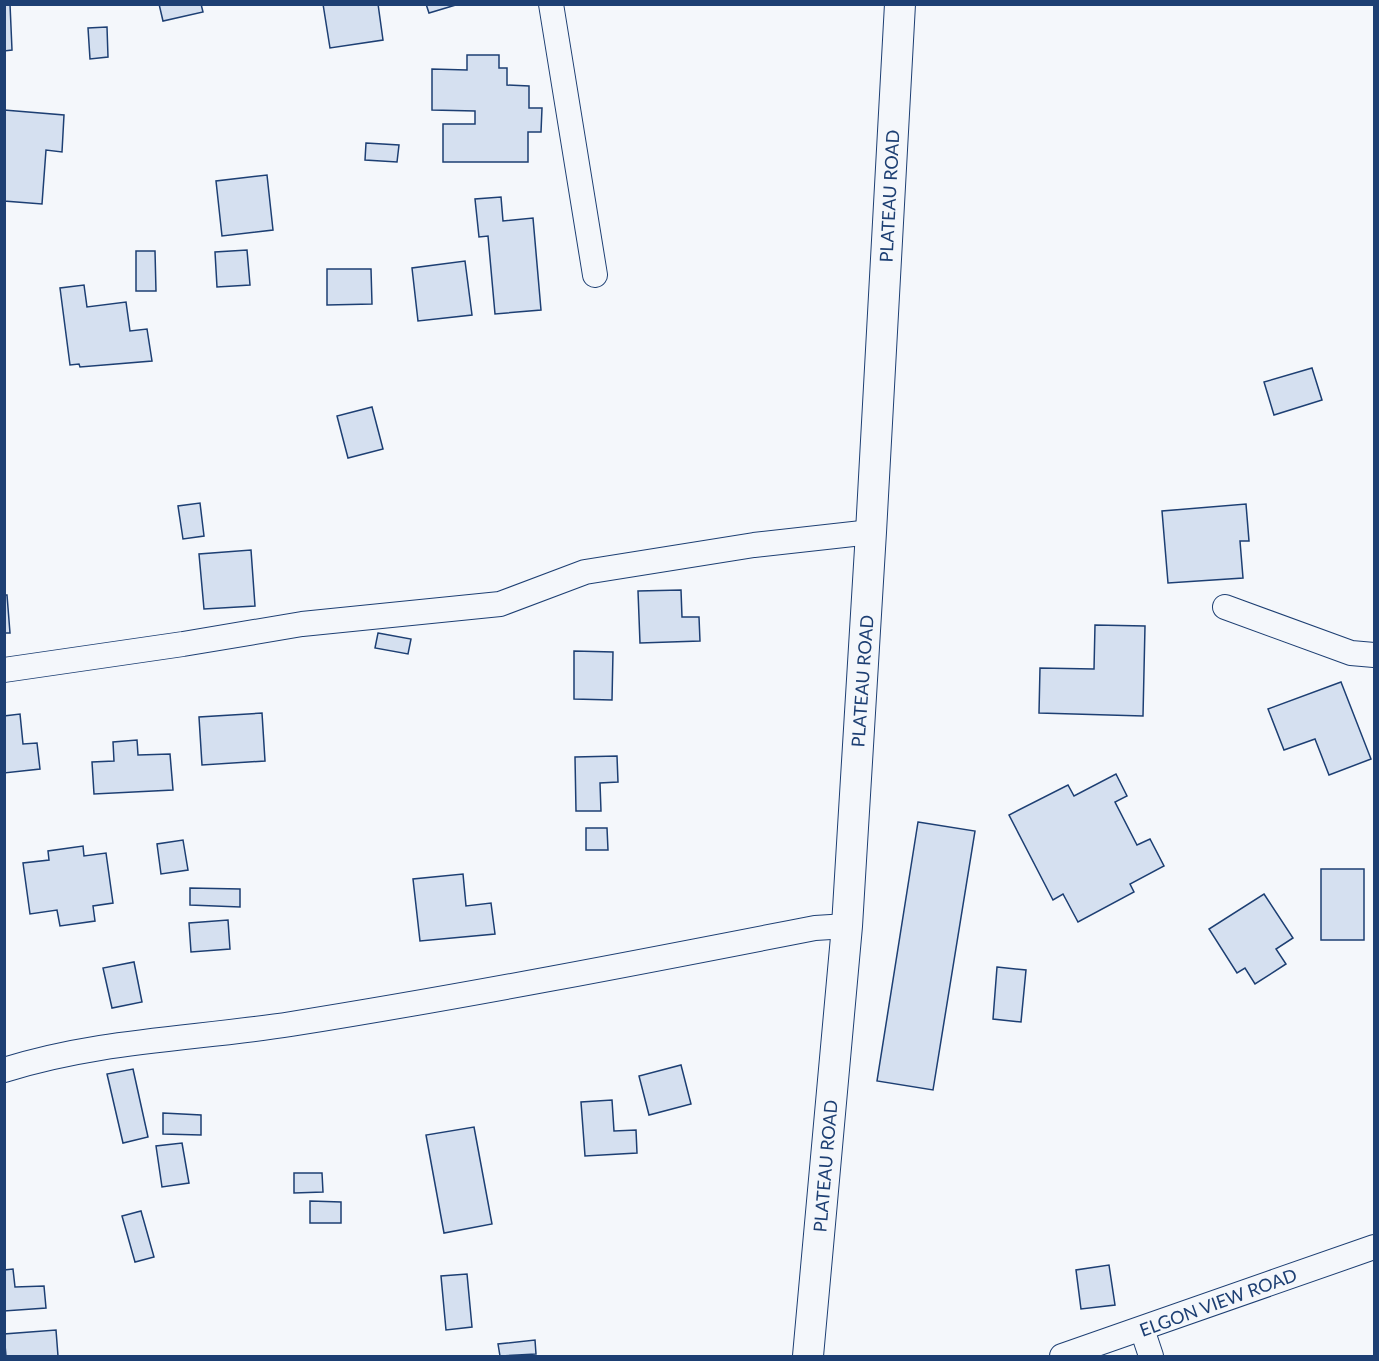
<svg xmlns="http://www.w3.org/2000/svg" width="1379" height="1361" font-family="Lato,sans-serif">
  <rect width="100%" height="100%" fill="#f4f7fb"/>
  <!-- building -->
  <g fill="#d5e0f0" stroke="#1d3f73" stroke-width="1.5">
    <path d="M4 4H10L12 50 4 51Z"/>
    <path d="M159 4H201L203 12 163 21Z"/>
    <path d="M323 4H378L383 40 330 48Z"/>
    <path d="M426 4H459L429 13Z"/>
    <path d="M107 27 108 57 90 59 88 28Z"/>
    <path d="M467 55H499V68H507V85L529 86V108H542L541 132H528V162H443V124H475V111L432 110V69L467 70Z"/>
    <path d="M4 110 64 115 62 152 46 150 42 204 4 201Z"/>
    <path d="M366 143 399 145 397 162 365 160Z"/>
    <path d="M267 175 273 230 222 236 216 181Z"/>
    <path d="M501 197 503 221 533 218 541 310 495 314 488 236 479 237 475 199Z"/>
    <path d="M247 250 250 285 217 287 215 252Z"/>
    <path d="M136 251H155L156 291H136Z"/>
    <path d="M465 261 472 315 418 321 412 268Z"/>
    <path d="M327 269H371L372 304 327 305Z"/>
    <path d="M84 285 87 307 126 302 130 331 147 329 152 361 80 367 79 364 70 365 60 288Z"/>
    <path d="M1312 368 1322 400 1274 415 1264 382Z"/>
    <path d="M372 407 383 449 348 458 337 416Z"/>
    <path d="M200 503 204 536 183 539 178 506Z"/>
    <path d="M1246 504 1249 541H1240L1243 578 1168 583 1162 511Z"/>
    <path d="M251 550 255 606 204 609 199 554Z"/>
    <path d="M681 590 682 617H699L700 641 640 643 638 591Z"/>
    <path d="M4 595H7L10 633H4Z"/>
    <path d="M1095 625 1145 626 1143 716 1039 713 1040 668 1094 669Z"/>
    <path d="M378 633 411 639 408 654 375 648Z"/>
    <path d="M574 651 613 652 612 700 574 699Z"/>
    <path d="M1341 682 1371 759 1329 775 1315 739 1284 750 1268 709Z"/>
    <path d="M262 713 265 761 202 765 199 717Z"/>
    <path d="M20 714 23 744 37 743 40 769 4 773V716Z"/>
    <path d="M137 740 138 755 170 754 173 790 94 794 92 762 114 761 113 742Z"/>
    <path d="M617 756 618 782 600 783 601 811H576L575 757Z"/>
    <path d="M1116 774 1127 796 1115 802 1137 845 1150 839 1164 866 1130 884 1134 892 1078 922 1063 894 1053 900 1009 815 1068 785 1074 796Z"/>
    <path d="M918 822 975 831 933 1090 877 1081Z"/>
    <path d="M586 828H607L608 850H586Z"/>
    <path d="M183 840 188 870 161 874 157 844Z"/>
    <path d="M83 846 84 856 106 853 113 903 93 906 95 921 60 926 57 910 30 914 23 863 49 860 48 851Z"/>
    <rect x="1321" y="869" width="43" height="71"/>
    <path d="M463 874 466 906 491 903 495 934 420 941 413 879Z"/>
    <path d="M190 888 240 889V907L190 905Z"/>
    <path d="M1264 894 1293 938 1276 949 1286 964 1255 984 1245 968 1237 973 1209 929Z"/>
    <path d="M228 920 230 949 191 952 189 923Z"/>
    <path d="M134 962 142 1002 112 1008 103 968Z"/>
    <path d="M997 967 1026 970 1021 1022 993 1019Z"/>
    <path d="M681 1065 691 1104 649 1115 639 1076Z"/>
    <path d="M133 1069 148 1137 123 1143 107 1074Z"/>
    <path d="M612 1100 614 1131 636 1130 637 1153 585 1156 581 1102Z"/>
    <path d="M163 1113 201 1115V1135L163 1134Z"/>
    <path d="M474 1127 492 1224 444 1233 426 1135Z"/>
    <path d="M182 1143 189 1183 162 1187 156 1146Z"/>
    <path d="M294 1173H322L323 1192 294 1193Z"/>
    <path d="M310 1201 341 1202V1223H310Z"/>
    <path d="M141 1211 154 1257 135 1262 122 1216Z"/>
    <path d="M1109 1265 1115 1305 1081 1309 1076 1270Z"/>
    <path d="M13 1269 15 1287 44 1286 46 1308 4 1311V1270Z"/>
    <path d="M467 1274 472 1327 446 1330 441 1276Z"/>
    <path d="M56 1330 58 1356H6L4 1334Z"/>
    <path d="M535 1340 536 1354 500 1356 498 1344Z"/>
  </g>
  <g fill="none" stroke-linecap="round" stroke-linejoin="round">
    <defs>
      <g id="minor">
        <path d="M551 4 595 275"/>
        <path d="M1225 607 1351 653 1374 655"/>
        <path d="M4 670 183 644 302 624 500 604 585 572 754 545 871 532"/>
        <path d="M4 1070C99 1040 194 1039 291 1024 466 996 641 962 815 928L847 926"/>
        <path d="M1142 1329 1151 1356"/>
        <path d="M1062 1356 1374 1247"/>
      </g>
      <path id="tertiary" d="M808 1356 847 926 871 532 900 4"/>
    </defs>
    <!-- minor casing -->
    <use href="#minor" stroke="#1d3f73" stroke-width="26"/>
    <!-- tertiary casing -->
    <use href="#tertiary" stroke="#1d3f73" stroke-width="32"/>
    <!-- minor -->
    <use href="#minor" stroke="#f4f7fb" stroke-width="24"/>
    <!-- tertiary -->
    <use href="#tertiary" stroke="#f4f7fb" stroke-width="30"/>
  </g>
  <g text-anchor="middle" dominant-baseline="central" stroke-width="4.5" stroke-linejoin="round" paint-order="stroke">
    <!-- street labels -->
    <g font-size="18" fill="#1d3f73" stroke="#f4f7fb">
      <text transform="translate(889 196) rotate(-87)">PLATEAU ROAD</text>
      <text transform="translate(862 681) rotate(-86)">PLATEAU ROAD</text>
      <text transform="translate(825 1166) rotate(-85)">PLATEAU ROAD</text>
      <text transform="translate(1218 1302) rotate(-20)">ELGON VIEW ROAD</text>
    </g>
  </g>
  <!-- border -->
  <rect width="1379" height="1361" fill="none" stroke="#1d3f73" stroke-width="12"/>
</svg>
